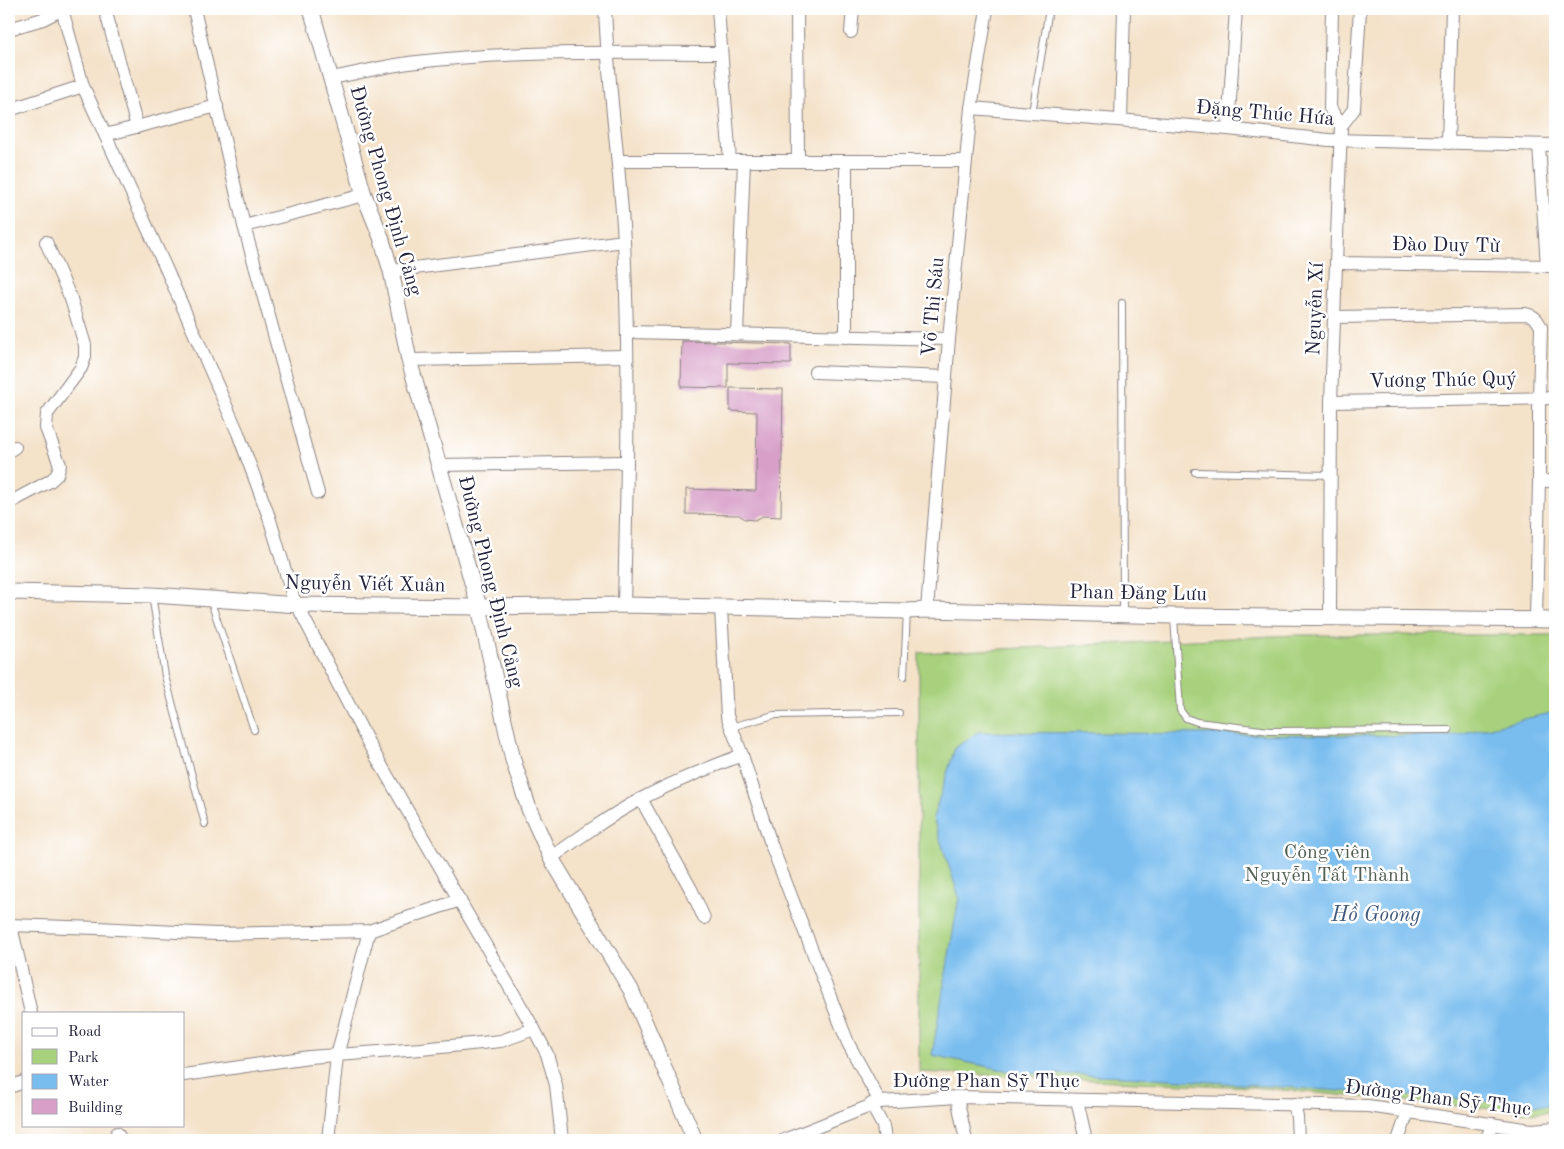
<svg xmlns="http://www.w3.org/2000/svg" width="1564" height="1149" font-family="'Old Standard TT',serif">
  <rect width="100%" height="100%" fill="#fff"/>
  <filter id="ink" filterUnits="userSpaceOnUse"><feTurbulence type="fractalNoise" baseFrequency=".02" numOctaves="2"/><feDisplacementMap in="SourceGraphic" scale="10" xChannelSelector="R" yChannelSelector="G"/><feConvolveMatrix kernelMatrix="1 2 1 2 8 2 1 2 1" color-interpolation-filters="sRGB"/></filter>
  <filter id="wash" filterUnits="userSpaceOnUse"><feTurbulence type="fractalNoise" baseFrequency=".0096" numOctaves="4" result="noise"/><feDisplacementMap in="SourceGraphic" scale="20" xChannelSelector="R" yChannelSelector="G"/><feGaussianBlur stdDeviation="1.12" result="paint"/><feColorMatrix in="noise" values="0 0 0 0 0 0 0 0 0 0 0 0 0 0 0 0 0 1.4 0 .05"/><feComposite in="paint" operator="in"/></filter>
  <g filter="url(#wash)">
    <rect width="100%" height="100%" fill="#f4e2c9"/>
    <!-- green -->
    <path fill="#a8d17d" stroke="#657a5c" d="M1296 635H1555V1112L1536 1113 1250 1087 919 1072V653Z"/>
    <!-- water -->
    <path fill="#79bdef" stroke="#4e7095" d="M1555 712V1106L1124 1076 1018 1073 932 1055 959 897 933 818 955 748 978 732 1451 736Z"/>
    <g id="blocks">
      <!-- building -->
      <g fill="#d8a0c9">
        <path d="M682 341 791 344V364L728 363V388L681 387Z"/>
        <path d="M730 388 783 389 781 517 763 516 755 520 745 519 739 515 686 514V489L756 491 757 412 730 411Z"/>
      </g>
    </g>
  </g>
  <g filter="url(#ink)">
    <use href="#blocks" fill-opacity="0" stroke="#8b8282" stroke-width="1"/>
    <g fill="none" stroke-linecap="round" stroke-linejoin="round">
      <defs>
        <g id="service">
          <path d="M1032 113 1049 9"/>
          <path d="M1122 303 1123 614"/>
          <path d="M1195 472 1330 475"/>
          <path d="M152 595 165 676 205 824"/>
          <path d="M210 599 254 730"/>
          <path d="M1174 617 1180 710 1186 718 1197 722 1270 731 1449 730"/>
          <path d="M904 676 907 611"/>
          <path d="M731 727 774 715 899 713"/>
        </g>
        <g id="minor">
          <path d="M62 9 83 86 168 273 238 433 269 517 293 597 370 746 534 1029 547 1054 556 1085 562 1140"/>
          <path d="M105 9 137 127"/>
          <path d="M194 9 244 226 318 493"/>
          <path d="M605 9C608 87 620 164 624 242 630 363 627 484 624 605"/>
          <path d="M718 9 730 161"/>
          <path d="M797 9 798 161"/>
          <path d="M1332 9 1330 108 1341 126"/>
          <path d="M9 29 43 19 63 9"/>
          <path d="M851 32 853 9"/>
          <path d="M331 78C360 73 388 65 417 62 517 50 621 53 721 53"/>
          <path d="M971 108 1228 129 1329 140 1555 145"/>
          <path d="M9 110 83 86"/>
          <path d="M1121 120 1124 9"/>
          <path d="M1228 129 1236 9"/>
          <path d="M105 135 217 106"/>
          <path d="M1448 143 1452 9"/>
          <path d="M1539 145 1547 266"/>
          <path d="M618 161H966"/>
          <path d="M846 161V337"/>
          <path d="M244 226 364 195"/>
          <path d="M1336 263 1555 266"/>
          <path d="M391 271 624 241"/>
          <path d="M1334 317 1526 314C1535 316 1537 319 1541 327L1539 398V481H1555"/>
          <path d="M628 332 949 339"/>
          <path d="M737 334 744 161"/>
          <path d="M409 360 626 356"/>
          <path d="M815 372 946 377"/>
          <path d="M1331 402 1555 398"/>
          <path d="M9 451 15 447"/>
          <path d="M440 465 627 462"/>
          <path d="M9 503 50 481 57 475 60 465 46 428 47 414 81 368 85 357V345L71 299 46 242"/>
          <path d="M721 608 727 716 742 755 772 847 848 1043 880 1102"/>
          <path d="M927 610 949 339 971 108 987 9"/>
          <path d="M1330 616 1331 402 1341 126 1354 109 1360 9"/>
          <path d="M1536 620 1539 481"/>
          <path d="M641 799 692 891 704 918"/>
          <path d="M551 858C580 837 609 816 641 799 673 782 708 768 742 755"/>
          <path d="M9 925 98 928 216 934 369 931 460 900"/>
          <path d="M11 926 31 1013"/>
          <path d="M184 1075 309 1057 421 1049 501 1041 534 1029"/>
          <path d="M9 1087 24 1082"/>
          <path d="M957 1097 966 1140"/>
          <path d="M1077 1100 1086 1140"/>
          <path d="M871 1104 883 1126 885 1140"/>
          <path d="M1294 1104 1297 1117 1298 1140"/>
          <path d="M117 1133 121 1140"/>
          <path d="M328 1140 337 1056 369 931"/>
          <path d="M784 1140 880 1102 957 1097 1368 1106 1532 1130 1555 1128"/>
          <path d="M1398 1140 1408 1112"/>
          <path d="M1486 1140 1493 1124"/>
        </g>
        <g id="tertiary">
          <path d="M311 9 364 195 381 237 391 271 409 360 479 607 513 760 529 809 551 858 631 990 695 1140"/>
          <path d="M9 592 152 595 298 605 479 607 624 605 907 611 927 610 1174 616 1555 620"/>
        </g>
      </defs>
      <!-- service casing -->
      <use href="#service" stroke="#8b8282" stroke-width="8"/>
      <!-- minor casing -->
      <use href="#minor" stroke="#8b8282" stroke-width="14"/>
      <!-- tertiary casing -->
      <use href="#tertiary" stroke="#8b8282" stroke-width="17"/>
      <!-- service -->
      <use href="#service" stroke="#fff" stroke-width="6"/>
      <!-- minor -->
      <use href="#minor" stroke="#fff" stroke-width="12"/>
      <!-- tertiary -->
      <use href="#tertiary" stroke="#fff" stroke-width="15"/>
    </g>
  </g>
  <g text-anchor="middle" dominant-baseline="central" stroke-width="5" stroke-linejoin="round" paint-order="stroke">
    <!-- street labels -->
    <g font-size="20" fill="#22223b" stroke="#fff">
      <text transform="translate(1265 114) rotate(5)">Đặng Thúc Hứa</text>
      <text transform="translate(385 191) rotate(74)">Đường Phong Định Cảng</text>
      <text transform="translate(1446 246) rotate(1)">Đào Duy Từ</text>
      <text transform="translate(934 307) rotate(-85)">Võ Thị Sáu</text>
      <text transform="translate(1316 309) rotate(-88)">Nguyễn Xí</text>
      <text transform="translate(1443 381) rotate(-1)">Vương Thúc Quý</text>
      <text transform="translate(490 582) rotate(76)">Đường Phong Định Cảng</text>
      <text transform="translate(365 585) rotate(1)">Nguyễn Viết Xuân</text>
      <text transform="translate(1138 594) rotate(1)">Phan Đăng Lưu</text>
      <text x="986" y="1082">Đường Phan Sỹ Thục</text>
      <text transform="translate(1438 1099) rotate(7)">Đường Phan Sỹ Thục</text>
    </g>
    <!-- park labels -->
    <g font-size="20" fill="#515f52" stroke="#fff">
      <text x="1327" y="853">Công viên<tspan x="1327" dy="23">Nguyễn Tất Thành</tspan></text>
    </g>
    <!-- water labels -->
    <g font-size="21" font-style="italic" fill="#40587a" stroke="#fff">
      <text x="1376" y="915">Hồ Goong</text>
    </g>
  </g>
  <!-- margin -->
  <rect width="1564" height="1149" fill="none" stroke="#fff" stroke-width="30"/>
  <!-- legend -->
  <rect x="22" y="1012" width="162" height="115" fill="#ffffff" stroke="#a7a7b1"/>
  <rect x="32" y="1028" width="25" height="8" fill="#ffffff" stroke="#a7a7b1"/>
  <text x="68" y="1036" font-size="15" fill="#22223b">Road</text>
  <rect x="32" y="1049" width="25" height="15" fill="#a8d17d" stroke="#a7a7b1"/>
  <text x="68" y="1062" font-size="15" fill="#22223b">Park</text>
  <rect x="32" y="1074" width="25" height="15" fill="#79bdef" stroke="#a7a7b1"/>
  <text x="68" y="1086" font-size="15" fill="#22223b">Water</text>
  <rect x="32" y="1099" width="25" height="15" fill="#d8a0c9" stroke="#a7a7b1"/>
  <text x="68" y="1112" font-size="15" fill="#22223b">Building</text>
</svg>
